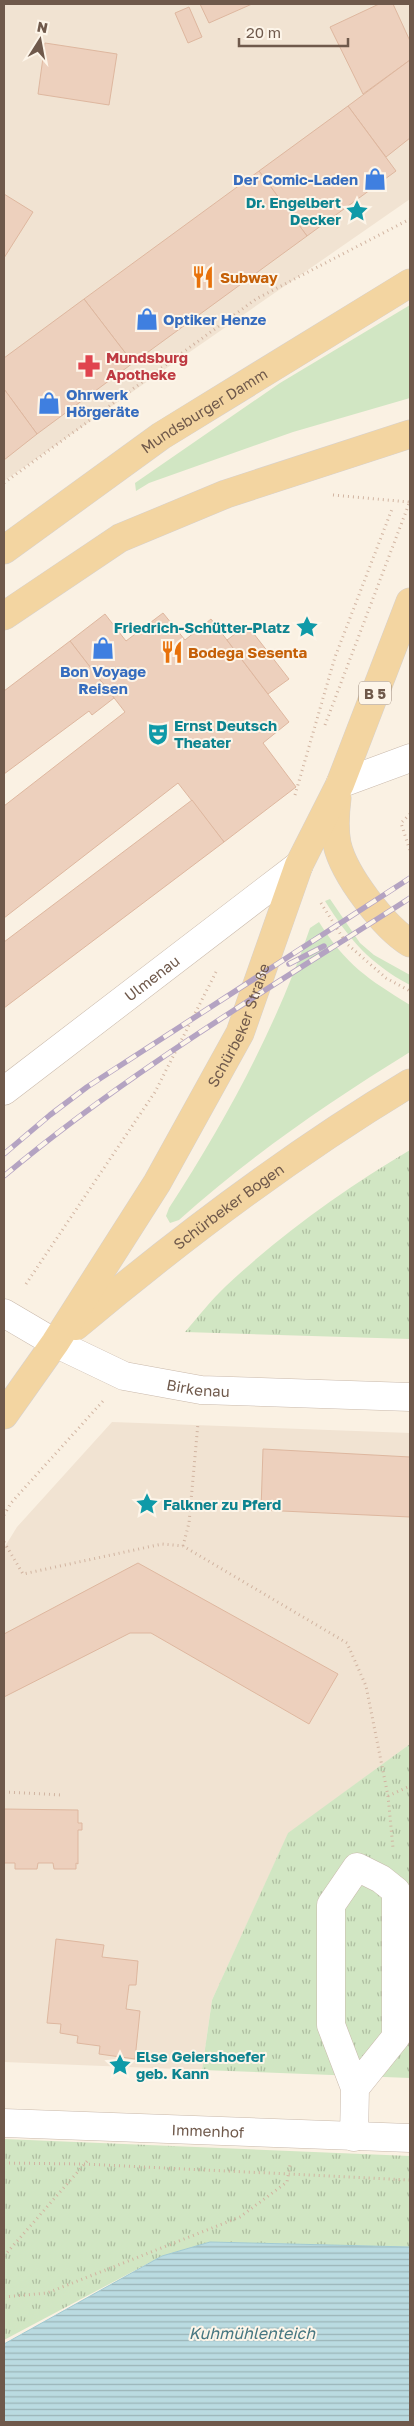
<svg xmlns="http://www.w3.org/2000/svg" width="414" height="2426" font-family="'Golos Text',sans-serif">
  <defs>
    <pattern id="park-tufts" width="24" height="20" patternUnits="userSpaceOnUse" patternTransform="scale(1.25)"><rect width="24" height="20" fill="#d1e6c3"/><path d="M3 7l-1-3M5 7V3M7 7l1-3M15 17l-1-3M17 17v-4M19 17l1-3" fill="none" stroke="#aebda0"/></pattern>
    <pattern id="water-rules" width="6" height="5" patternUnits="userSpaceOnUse" patternTransform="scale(1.25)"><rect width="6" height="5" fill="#badbe1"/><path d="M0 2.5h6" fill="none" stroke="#9bb5b8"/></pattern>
  </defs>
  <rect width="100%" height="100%" fill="#faf1e3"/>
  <!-- residential -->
  <g fill="#f1e3d2">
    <path d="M4 4H410V199L4 481Z"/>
    <path d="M112 1422 410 1433V1744L288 1834 212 2000 202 2070 4 2062V1548L17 1527Z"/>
  </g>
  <!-- green -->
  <g fill="#d1e6c3">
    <path d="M410 305V398L293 432 149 483 136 491 135 483 280 383Z"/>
    <path d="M330 899 360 943 374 955 410 975V985C370 964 349 939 325 901Z"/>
    <path d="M319 922C346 965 368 979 410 1005V1052C329 1102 250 1156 179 1220L170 1223 166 1216 169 1208C226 1120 276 1028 310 928Z"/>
  </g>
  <!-- park -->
  <g fill="url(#park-tufts)">
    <path d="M410 1150V1339L185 1332C198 1317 211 1300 226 1286 279 1236 347 1187 410 1150Z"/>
    <path d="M410 1744V2078L202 2070 212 2000 288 1833Z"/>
    <path d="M4 2139 410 2156V2247L210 2242 162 2256 4 2340Z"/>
  </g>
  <!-- water -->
  <path fill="url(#water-rules)" stroke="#a1cad2" d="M210 2242 410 2247V2422H4V2344L162 2256Z"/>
  <!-- building -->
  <g fill="#edd0bd" stroke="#deb79f">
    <path d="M200 4H252L209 23Z"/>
    <path d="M379 4H393L410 41V60L363 94 330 27Z"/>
    <path d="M189 7 202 37 188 43 175 13Z"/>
    <path d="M45 43 117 54 109 105 38 94Z"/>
    <path d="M410 60V138L386 157 348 106Z"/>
    <path d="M348 106 396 171 307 236 259 171Z"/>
    <path d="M259 171 307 236 133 363 84 299Z"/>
    <path d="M4 194 33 212 4 258Z"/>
    <path d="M84 299 133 363 37 434 4 389V358Z"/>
    <path d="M4 389 37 434 4 460Z"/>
    <path d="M163 613 185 640 211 619 289 722 263 743 296 787 224 842 178 783 4 918V806L125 712 70 641 105 614 126 641Z"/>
    <path d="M247 625 289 679 268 694 227 640Z"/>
    <path d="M70 641 114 698 92 715 89 711 4 774V691Z"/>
    <path d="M192 800 224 842 4 1008V942Z"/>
    <path d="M263 1449 410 1457V1517L261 1510Z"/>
    <path d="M138 1563 338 1674 309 1724 151 1633H130L4 1697V1634Z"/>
    <path d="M4 1809 78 1810V1823H82V1830H78V1864L76 1863V1869H54L53 1863H38L37 1869H15V1863H4Z"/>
    <path d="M56 1939 104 1945 102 1957 138 1961 136 1985H129L126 2009 140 2011 135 2059 99 2054 100 2046 77 2043 78 2036 60 2033 61 2024 47 2023Z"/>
  </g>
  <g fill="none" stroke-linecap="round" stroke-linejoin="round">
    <defs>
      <g id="minor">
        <path d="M340 784 410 758"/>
        <path id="s1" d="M4 1091 299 865"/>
        <path id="s2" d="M4 1313 55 1343 124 1376 201 1390 410 1397"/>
        <path id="s3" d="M4 2123 410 2138"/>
        <path d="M354 2137 355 2088 396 2037V1891L381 1879 357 1867 331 1905V2025L355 2088"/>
      </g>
      <g id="major">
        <path id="s4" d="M4 550 161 436 410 283"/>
        <path d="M4 616 120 538 226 494 410 434"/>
        <path d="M337 798C335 814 334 829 337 844 344 875 384 927 410 943"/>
        <path id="s5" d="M76 1326C182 1237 292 1154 410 1083"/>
        <path id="s6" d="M4 1415 55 1343 157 1183 240 1033 299 865 340 784 410 602"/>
      </g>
    </defs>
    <!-- minor casing -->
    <use href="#minor" stroke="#c9b9ab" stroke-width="29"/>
    <!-- major casing -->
    <use href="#major" stroke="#d7d1cd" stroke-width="29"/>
    <!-- path -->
    <g stroke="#d1b4a1" stroke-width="3" stroke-dasharray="1 4" stroke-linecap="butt">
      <path d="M4 483 256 299 410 219"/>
      <path d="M333 495 409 502"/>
      <path d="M325 725 410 501"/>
      <path d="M295 795 335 657 392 509"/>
      <path d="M410 814 401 823 410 851"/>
      <path d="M321 903 346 943 386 978 410 991"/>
      <path d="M26 1284 155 1092 216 972"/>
      <path d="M4 1515 11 1503 103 1401"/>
      <path d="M4 1542 23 1574 162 1544 183 1546 347 1643 366 1686 388 1796 393 1848"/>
      <path d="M183 1546 189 1523 198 1423"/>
      <path d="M4 1792 62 1795"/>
      <path d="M388 1796 410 1786"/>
      <path d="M4 2163 84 2164 410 2180"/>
      <path d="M4 2256 89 2159"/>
      <path d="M4 2297 47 2293 240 2217 287 2182 290 2165"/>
    </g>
    <!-- minor -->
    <use href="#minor" stroke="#fff" stroke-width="28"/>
    <!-- major -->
    <use href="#major" stroke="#f3d5a1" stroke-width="28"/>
    <defs>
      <g id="rail">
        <path d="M289 964 324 946"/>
        <path d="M4 1154 50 1115 87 1087 410 878"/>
        <path d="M4 1176C130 1070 272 987 410 898"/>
      </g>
    </defs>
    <!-- rail casing -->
    <use href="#rail" stroke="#b4a3c2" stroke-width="5.5"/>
    <!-- rail -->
    <use href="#rail" stroke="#fdf5e9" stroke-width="4" stroke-dasharray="11" stroke-linecap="butt"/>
  </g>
  <!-- icons -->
  <defs>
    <symbol id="shop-bare" viewBox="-9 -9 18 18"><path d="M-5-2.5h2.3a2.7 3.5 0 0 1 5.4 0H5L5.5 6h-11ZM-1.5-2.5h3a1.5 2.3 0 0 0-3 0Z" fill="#3f7fe0" stroke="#fdf5e9" stroke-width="2.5" paint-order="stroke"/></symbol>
    <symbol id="sight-bare" viewBox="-9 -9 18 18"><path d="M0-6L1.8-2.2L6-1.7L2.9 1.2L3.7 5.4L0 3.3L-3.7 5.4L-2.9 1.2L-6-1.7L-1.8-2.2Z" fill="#0f9aa8" stroke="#fdf5e9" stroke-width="2.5" paint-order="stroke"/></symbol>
    <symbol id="restaurant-bare" viewBox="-9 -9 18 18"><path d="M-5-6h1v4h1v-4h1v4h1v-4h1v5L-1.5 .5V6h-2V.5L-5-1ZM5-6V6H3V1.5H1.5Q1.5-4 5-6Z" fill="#e8710a" stroke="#fdf5e9" stroke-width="2.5" paint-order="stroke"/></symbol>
    <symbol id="pharmacy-bare" viewBox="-9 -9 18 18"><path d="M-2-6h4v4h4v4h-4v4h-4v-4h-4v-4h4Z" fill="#e0444e" stroke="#fdf5e9" stroke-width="2.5" paint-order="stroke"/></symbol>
    <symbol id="theatre-bare" viewBox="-9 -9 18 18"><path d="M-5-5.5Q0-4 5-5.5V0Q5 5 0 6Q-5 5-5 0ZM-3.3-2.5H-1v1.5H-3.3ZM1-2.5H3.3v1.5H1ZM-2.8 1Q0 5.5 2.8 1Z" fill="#0f9aa8" stroke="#fdf5e9" stroke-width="2.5" paint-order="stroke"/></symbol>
  </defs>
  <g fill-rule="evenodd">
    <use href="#shop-bare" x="359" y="163" width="32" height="32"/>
    <use href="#sight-bare" x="341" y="195" width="32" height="32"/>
    <use href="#restaurant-bare" x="187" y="261" width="32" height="32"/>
    <use href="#shop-bare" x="131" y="303" width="32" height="32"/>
    <use href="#pharmacy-bare" x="73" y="350" width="32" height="32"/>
    <use href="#shop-bare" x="33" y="387" width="32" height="32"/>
    <use href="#sight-bare" x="291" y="611" width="32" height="32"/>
    <use href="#shop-bare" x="87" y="632" width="32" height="32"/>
    <use href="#restaurant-bare" x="156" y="636" width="32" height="32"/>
    <use href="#theatre-bare" x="142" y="718" width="32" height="32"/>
    <use href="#sight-bare" x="131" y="1488" width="32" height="32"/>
    <use href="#sight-bare" x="104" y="2049" width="32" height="32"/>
  </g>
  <g text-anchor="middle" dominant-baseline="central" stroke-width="4" stroke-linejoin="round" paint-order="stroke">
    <!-- shield labels -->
    <rect fill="#fdf5e9" stroke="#9a887a" stroke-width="1" x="359" y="681.5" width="32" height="23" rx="4"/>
    <g font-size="14" font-weight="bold" fill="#6f594b">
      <text x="375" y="693">B 5</text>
    </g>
    <!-- shop labels -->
    <g font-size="15" font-weight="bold" fill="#366cbe" stroke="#fdf5e9" text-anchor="start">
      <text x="358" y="179" text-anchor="end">Der Comic-Laden</text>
      <text x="163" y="319">Optiker Henze</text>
      <text x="66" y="394">Ohrwerk<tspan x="66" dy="17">Hörgeräte</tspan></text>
      <text x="103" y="671" text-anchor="middle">Bon Voyage<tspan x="103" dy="17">Reisen</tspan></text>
    </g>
    <!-- culture labels -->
    <g font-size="15" font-weight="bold" fill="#0d838f" stroke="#fdf5e9" text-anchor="start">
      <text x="341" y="202" text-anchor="end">Dr. Engelbert<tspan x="341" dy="17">Decker</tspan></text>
      <text x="290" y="627" text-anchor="end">Friedrich-Schütter-Platz</text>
      <text x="174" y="725">Ernst Deutsch<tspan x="174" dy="17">Theater</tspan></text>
      <text x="163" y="1504">Falkner zu Pferd</text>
      <text x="136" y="2056">Else Geiershoefer<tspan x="136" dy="17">geb. Kann</tspan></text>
    </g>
    <!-- food labels -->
    <g font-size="15" font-weight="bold" fill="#c56008" stroke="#fdf5e9" text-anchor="start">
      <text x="220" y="277">Subway</text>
      <text x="188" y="652">Bodega Sesenta</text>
    </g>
    <!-- health labels -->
    <g font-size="15" font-weight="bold" fill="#be3a42" stroke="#fdf5e9" text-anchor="start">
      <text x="106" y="357">Mundsburg<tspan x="106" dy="17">Apotheke</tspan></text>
    </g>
    <!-- street labels -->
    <g font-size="15" fill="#6f594b" stroke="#fdf5e9">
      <text stroke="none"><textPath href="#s4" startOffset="244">Mundsburger Damm</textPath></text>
      <text stroke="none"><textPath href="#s1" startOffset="186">Ulmenau</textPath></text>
      <text stroke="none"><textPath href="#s6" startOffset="456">Schürbeker Straße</textPath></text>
      <text stroke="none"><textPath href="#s5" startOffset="194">Schürbeker Bogen</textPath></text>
      <text stroke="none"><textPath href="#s2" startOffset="211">Birkenau</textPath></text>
      <text stroke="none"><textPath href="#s3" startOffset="204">Immenhof</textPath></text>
    </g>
    <!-- water labels -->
    <g font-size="16" font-style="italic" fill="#477781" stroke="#fdf5e9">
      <text x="252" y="2333">Kuhmühlenteich</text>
    </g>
  </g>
  <!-- border -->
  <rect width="414" height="2426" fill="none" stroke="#6f594b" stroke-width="10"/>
  <!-- north arrow -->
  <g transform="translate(40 40) rotate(11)" stroke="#fdf5e9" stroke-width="4" paint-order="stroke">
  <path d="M0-4L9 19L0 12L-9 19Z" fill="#6f594b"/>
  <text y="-8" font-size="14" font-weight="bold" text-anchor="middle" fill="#6f594b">N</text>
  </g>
  <!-- scale -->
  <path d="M239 38v8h109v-8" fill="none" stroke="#6f594b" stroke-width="2.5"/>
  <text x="246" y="38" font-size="15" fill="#6f594b" stroke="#fdf5e9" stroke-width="4" paint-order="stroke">20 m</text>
</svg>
